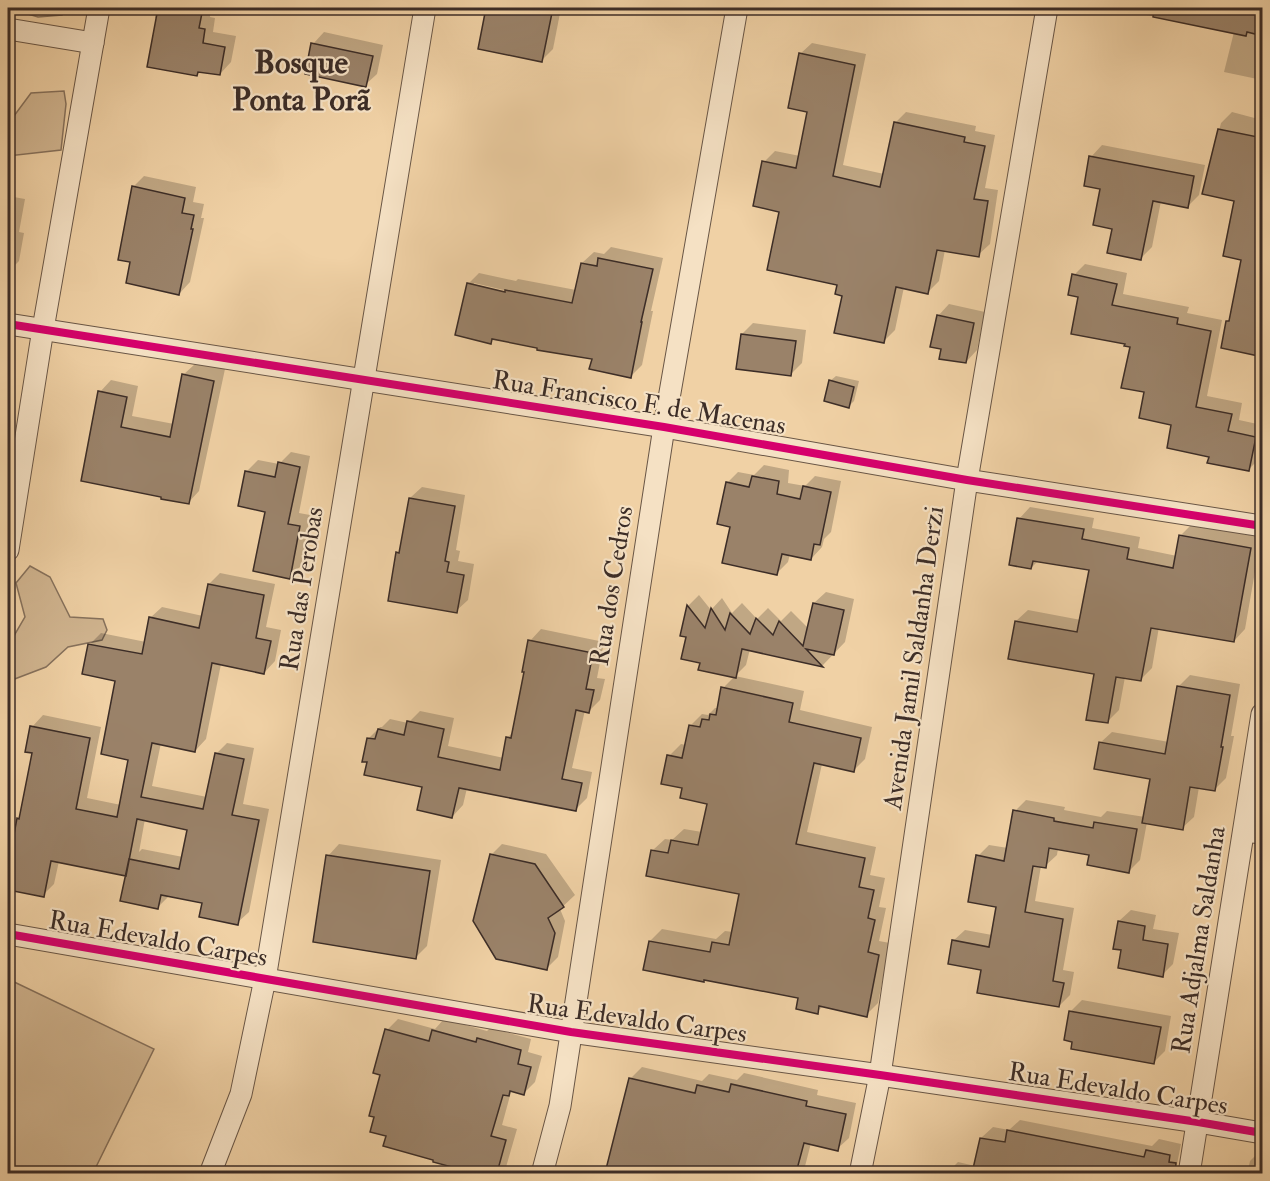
<svg xmlns="http://www.w3.org/2000/svg" width="1270" height="1181" font-family="'IM FELL Double Pica',serif">
  <rect width="100%" height="100%" fill="#f0d1a5"/>
  <filter id="stains"><feTurbulence type="fractalNoise" baseFrequency=".00333" numOctaves="4"/><feColorMatrix values="0 0 0 0 .2 0 0 0 0 .09 0 0 0 0 .02 0 0 0 .5 -.17"/></filter>
  <radialGradient id="worn" r=".72"><stop offset=".6" stop-color="#630" stop-opacity="0"/><stop offset="1" stop-color="#630" stop-opacity=".3"/></radialGradient>
  <!-- green -->
  <g fill="#d1b590" stroke="#86715c" stroke-width="1.5">
    <path d="M8 8H68L62 15 38 17Z"/>
    <path d="M64 91 66 104 61 150 8 156V124L31 93Z"/>
    <path d="M30 566 50 577 70 617 103 619 107 630 102 640 68 647 46 667 12 680 8 672V646L25 617 16 583Z"/>
    <path d="M8 979 154 1049 93 1173H8Z"/>
  </g>
  <!-- shadow -->
  <g fill="#0003" fill-rule="evenodd">
    <path d="M157 8H211L210 17 215 18 213 32 236 36 231 62 220 74 200 70 196 74 157 19 155 18Z"/>
    <path d="M492 8H561L553 49 542 60 486 14Z"/>
    <path d="M1121 8H1262V80L1224 72 1234 32 1121 10Z"/>
    <path d="M324 32 383 45 377 74 365 85 313 44Z"/>
    <path d="M812 43 866 54 843 165 884 174 895 123 906 112 976 126 975 131 995 135 985 188 998 190 990 244 978 255 945 250 939 281 928 292 904 287 895 330 884 341 844 295 839 284 781 211 764 162 775 151 800 156 809 111 800 54Z"/>
    <path d="M1232 112 1262 120V355L1228 321 1231 318 1243 258 1236 200 1203 193 1221 123Z"/>
    <path d="M1102 145 1205 165 1199 195 1188 206 1161 201 1152 247 1140 259 1102 188 1091 157Z"/>
    <path d="M144 176 196 187 193 202 204 204 201 218H204L190 282 179 294 133 187Z"/>
    <path d="M8 196 25 199 19 232 24 233 19 261 8 272Z"/>
    <path d="M611 247 663 258 651 311H653L642 365 631 376 593 358 494 338 490 342 468 284 479 273 516 281 518 279 576 290 582 263 594 252 604 254ZM474 283 512 292V295L474 286Z"/>
    <path d="M1085 264 1127 273 1123 294 1189 307 1187 313 1222 320 1207 396 1242 403 1239 420 1262 425V447L1260 458 1249 469 1210 456 1173 424 1146 391 1131 346 1080 296 1074 275Z"/>
    <path d="M949 304 985 312 977 350 966 362 938 316Z"/>
    <path d="M753 323 806 330 802 363 791 374 742 334Z"/>
    <path d="M195 364 225 369 199 491 188 503 163 495 82 480 100 392 111 380 138 386 132 416 174 424 183 375Z"/>
    <path d="M836 376 859 381 854 401 849 406 830 381Z"/>
    <path d="M291 452 310 456 299 513 310 515 301 566 289 577 267 510 247 471 258 460 279 464Z"/>
    <path d="M764 465 789 470 788 483 805 486 815 476 841 481 831 532 824 539 822 547 811 559 790 554 788 562 777 573 732 525 727 483 738 472 754 475Z"/>
    <path d="M422 487 465 495 456 550 460 551 458 561 474 564 468 600 456 611 398 553 401 549 410 498Z"/>
    <path d="M1030 507 1094 518 1092 528 1140 537 1138 548 1177 556 1180 536 1191 525 1261 537 1245 629 1234 641 1159 627 1152 668 1141 679 1125 677 1119 710 1107 722 1096 673 1016 621 1028 610 1081 620 1090 568 1039 560 1031 568 1019 519Z"/>
    <path d="M220 573 275 584 266 627 281 630 275 661 264 673 221 664 206 739 195 751 161 743 152 786 207 797 216 754 227 743 254 748 243 804 269 809 249 912 237 923 204 901 170 895 158 907 128 871 59 861 54 884 43 895 8 888V876L34 752 32 727 43 715 101 727 87 798 121 805 130 758 117 679 84 673 90 644 101 633 146 642 150 618 162 607 203 616 209 584ZM145 819 189 828 183 857 142 849 139 852Z"/>
    <path d="M826 592 854 599 845 642 823 665 750 649 746 665 735 676 804 691 800 710 872 727 865 759 853 771 822 764 807 832 876 847 870 875 885 878 879 907 886 908 879 941 890 943 878 1003 866 1015 823 1006 817 1012 800 997 650 941 662 929 716 939 725 931 733 932 741 892 653 850 665 839 672 840 684 829 702 832 709 803 684 787 669 756 681 744 686 745 690 726 702 714 708 715 715 708H717L723 688 735 676 702 662 687 636 682 635 688 606 699 595 711 610 722 598 732 613 742 603 757 619 768 608 781 621 791 611 809 629 814 603Z"/>
    <path d="M541 629 604 642 597 678 605 679 600 700 589 711 585 710 572 768 592 772 587 798 575 810 467 788 463 805 452 817 424 786 368 761 369 738 380 727H382L390 719 408 723 420 711 454 718 448 746 504 758 508 737 514 731 530 641Z"/>
    <path d="M1190 675 1240 684 1231 736H1234L1226 778 1215 789 1199 787 1194 817 1182 828 1147 822 1140 860 1129 871 1090 854 1058 848 1057 855 1045 866H1041L1035 901 1074 908 1063 970 1074 972 1070 995 1059 1006 982 969 953 941 965 930 992 935 997 906 978 856 989 845 1008 848 1015 811 1026 800 1065 807 1064 810 1101 817 1107 811 1145 817 1152 778 1100 743 1112 732 1169 742 1179 686Z"/>
    <path d="M339 844 441 860 427 946 416 957 328 856Z"/>
    <path d="M502 844 546 854 575 895 560 909 565 921 558 957 547 968 491 855Z"/>
    <path d="M1131 910 1156 915 1153 929 1179 933 1173 964 1162 975 1123 949 1119 921Z"/>
    <path d="M1082 1000 1171 1016 1165 1051 1154 1062 1070 1012Z"/>
    <path d="M398 1019 435 1029 444 1019 487 1031 490 1028 531 1039 528 1052 542 1056 535 1082 524 1093 513 1090 511 1092 502 1125 517 1129 504 1174H461L463 1169 435 1159 388 1135 375 1116 387 1030Z"/>
    <path d="M642 1067 702 1081 709 1074 737 1080 744 1073 818 1090 817 1095 856 1103 849 1138 837 1149 811 1143 803 1174H603L608 1168 630 1079Z"/>
    <path d="M1262 1068V1086L1260 1085Z"/>
    <path d="M1020 1120 1152 1146 1159 1139 1181 1144 1175 1174H1004L995 1172V1174H946L958 1162 975 1166 981 1138 993 1127 1009 1130Z"/>
    <path d="M1261 1150H1262V1174H1247L1250 1161Z"/>
  </g>
  <!-- building -->
  <g fill="#9a8269" stroke="#3c2d27" stroke-width="1.5">
    <path d="M158 8H203L199 28 205 29 203 43 225 47 220 75 198 72 197 76 147 67Z"/>
    <path d="M491 8H553L542 62 478 49 485 13 490 14Z"/>
    <path d="M1154 8H1263V18L1259 35 1247 32 1246 36 1153 17Z"/>
    <path d="M311 43 373 56 366 87 305 74Z"/>
    <path d="M799 53 855 65 833 176 880 187 894 122 965 137 964 142 985 146 974 199 988 201 979 257 937 250 928 294 896 287 884 343 834 333 842 296 835 294 837 285 767 270 779 212 753 206 762 161 796 168 807 112 788 108Z"/>
    <path d="M1218 129 1263 138V357L1221 348 1226 321H1229L1241 260 1223 256 1234 201 1202 194Z"/>
    <path d="M1089 156 1194 176 1188 208 1153 201 1141 260 1107 253 1112 229 1093 225 1100 189 1084 186Z"/>
    <path d="M132 186 185 198 182 213 194 215 191 229H193L179 295 126 283 130 262 118 260Z"/>
    <path d="M598 258 653 269 641 322H642L631 378 589 369 592 359 537 350V348L492 339 491 344 455 335 467 283 505 292V290L572 303 581 263 597 266Z"/>
    <path d="M1072 274 1117 284 1112 305 1178 318 1177 324 1211 331 1196 407 1232 414 1228 431 1256 437 1249 471 1207 463 1209 457 1167 448 1171 425 1139 418 1144 392 1121 388 1130 347 1124 346 1125 344 1071 334 1078 297 1068 295Z"/>
    <path d="M937 315 974 323 966 363 939 359 941 349 930 347Z"/>
    <path d="M741 334 796 341 791 376 736 369Z"/>
    <path d="M182 374 214 381 189 504 161 499V497L81 481 98 391 127 397 121 427 170 437Z"/>
    <path d="M829 380 854 387 849 408 824 401Z"/>
    <path d="M278 462 300 467 288 524 300 526 290 579 253 571 265 512 238 506 245 471 275 477Z"/>
    <path d="M752 476 779 481 777 494 800 499 803 486 831 492 820 545 814 544 811 560 782 554 777 575 722 563 730 527 717 524 726 482 749 487Z"/>
    <path d="M409 498 455 506 445 561 449 562 447 572 464 575 457 613 388 601 396 552 399 553Z"/>
    <path d="M1017 518 1084 529 1082 539 1129 548 1127 559 1173 568 1179 535 1251 548 1234 642 1151 628 1141 681 1116 677 1108 723 1086 720 1094 674 1008 659 1015 621 1077 632 1089 570 1033 561 1031 569 1009 565Z"/>
    <path d="M208 584 264 595 256 638 271 641 264 674 212 663 195 752 152 743 141 797 203 809 215 753 244 759 232 815 259 820 238 925 199 917 202 903 161 895 158 909 120 901 129 859 179 869 187 830 137 819 126 876 51 861 44 897 8 890V867L17 818 19 819 32 753 25 752 30 726 90 738 76 809 117 817 128 760 101 754 115 681 82 674 88 644 142 654 149 617 199 628Z"/>
    <path d="M813 603 844 610 834 655 806 649 823 667 742 649 736 678 698 670 700 663 681 659 686 637 680 636 687 605 705 628 711 608 725 630 730 613 750 634 756 618 773 635 779 621 803 646Z"/>
    <path d="M528 640 593 653 586 689 594 690 589 713 576 710 562 779 582 783 576 811 459 788 452 818 417 810 422 787 364 775 367 762H362L367 738 375 739 378 729 404 735 407 721 444 729 438 757 500 770 506 737 511 738 524 672H522Z"/>
    <path d="M1177 686 1230 695 1221 747H1223L1215 791 1190 787 1183 830 1142 823 1150 779 1094 769 1099 742 1165 754Z"/>
    <path d="M721 687 793 703 789 722 861 738 854 772 814 763 796 844 865 858 859 887 874 890 868 918 875 920 868 952 879 955 867 1017 819 1006 818 1014 796 1009 798 998 704 980V982L643 970 649 941 710 952 712 942 729 945 739 894 646 876 651 850 668 853 671 840 698 845 707 804 680 798 682 788 661 784 667 755 682 758 689 725 700 727 702 719 709 720 710 714 716 715Z"/>
    <path d="M1013 810 1054 818V821L1093 828 1094 822 1137 829 1129 873 1087 865 1089 855 1049 848 1046 868 1033 866 1025 912 1063 919 1053 981 1064 983 1059 1007 977 993 981 970 948 964 952 940 989 947 996 907 968 902 976 855 1004 861Z"/>
    <path d="M490 854 535 864 564 907 548 918 555 933 547 970 496 959 473 921Z"/>
    <path d="M326 855 430 871 416 959 313 942Z"/>
    <path d="M1118 921 1145 926 1143 940 1168 944 1163 977 1118 968 1121 950 1113 949Z"/>
    <path d="M1069 1011 1161 1027 1154 1064 1071 1049 1072 1042 1064 1040Z"/>
    <path d="M385 1029 429 1041 432 1030 476 1042 477 1038 521 1050 518 1064 531 1067 524 1095 510 1091 509 1096 503 1095 491 1136 506 1140 497 1173H474L433 1162V1160L383 1146 386 1136 370 1132 374 1117 369 1116 380 1075 373 1073Z"/>
    <path d="M629 1078 695 1093 697 1085 729 1092 731 1084 807 1101 806 1106 846 1114 838 1151 804 1143 796 1173H605Z"/>
    <path d="M1007 1130 1144 1157 1146 1150 1170 1155 1169 1162 1176 1163 1175 1173H972L980 1138 1005 1142Z"/>
  </g>
  <g fill="none" stroke-linecap="round" stroke-linejoin="round">
    <defs>
      <g id="street">
        <path d="M8 29 93 43"/>
        <path d="M8 324 664 427 967 480 1262 526"/>
        <path d="M8 550 43 329 99 8"/>
        <path d="M1244 831 1262 833"/>
        <path d="M8 934 571 1032 880 1075 1198 1122 1262 1133"/>
        <path d="M210 1174 241 1094 265 979 425 8"/>
        <path d="M542 1174 560 1106 664 427 737 8"/>
        <path d="M860 1174 880 1075 967 480 1047 8"/>
        <path d="M1189 1174 1262 714"/>
      </g>
    </defs>
    <!-- street casing -->
    <use href="#street" stroke="#695646" stroke-width="23"/>
    <!-- street -->
    <use href="#street" stroke="#f5e1c4" stroke-width="21"/>
    <defs>
      <g id="cycleway">
        <path d="M8 324 664 427 967 480 1262 526"/>
        <path d="M8 934 571 1032 880 1075 1198 1122 1262 1133"/>
      </g>
    </defs>
    <!-- cycleway casing -->
    <use href="#cycleway" stroke="#f5e1c4" stroke-width="11"/>
    <!-- cycleway -->
    <use href="#cycleway" stroke="#d6006c" stroke-width="8"/>
  </g>
  <g text-anchor="middle" dominant-baseline="central" stroke-width="4.5" stroke-linejoin="round" paint-order="stroke">
    <!-- street labels -->
    <g font-size="26" fill="#3c2d27" stroke="#f5e1c4">
      <text transform="translate(639 403) rotate(9)">Rua Francisco F. de Macenas</text>
      <text transform="translate(612 586) rotate(-81)">Rua dos Cedros</text>
      <text transform="translate(302 589) rotate(-81)">Rua das Perobas</text>
      <text transform="translate(914 658) rotate(-82)">Avenida Jamil Saldanha Derzi</text>
      <text transform="translate(158 939) rotate(10)">Rua Edevaldo Carpes</text>
      <text transform="translate(1199 940) rotate(-81)">Rua Adjalma Saldanha</text>
      <text transform="translate(637 1019) rotate(8)">Rua Edevaldo Carpes</text>
      <text transform="translate(1118 1089) rotate(9)">Rua Edevaldo Carpes</text>
    </g>
    <!-- district labels -->
    <g font-size="32" font-weight="bold" fill="#3c2d27" stroke="#f5e1c4">
      <text x="301" y="63">Bosque<tspan x="301" dy="37">Ponta Porã</tspan></text>
    </g>
  </g>
  <!-- margin -->
  <rect width="1270" height="1181" fill="none" stroke="#f0d1a5" stroke-width="30"/>
  <rect x="9" y="9" width="1252" height="1163" fill="none" stroke="#3c2d27" stroke-width="3"/>
  <rect x="15" y="15" width="1240" height="1151" fill="none" stroke="#3c2d27" stroke-width="1.5"/>
  <rect width="100%" height="100%" filter="url(#stains)"/>
  <rect width="100%" height="100%" fill="url(#worn)"/>
</svg>
